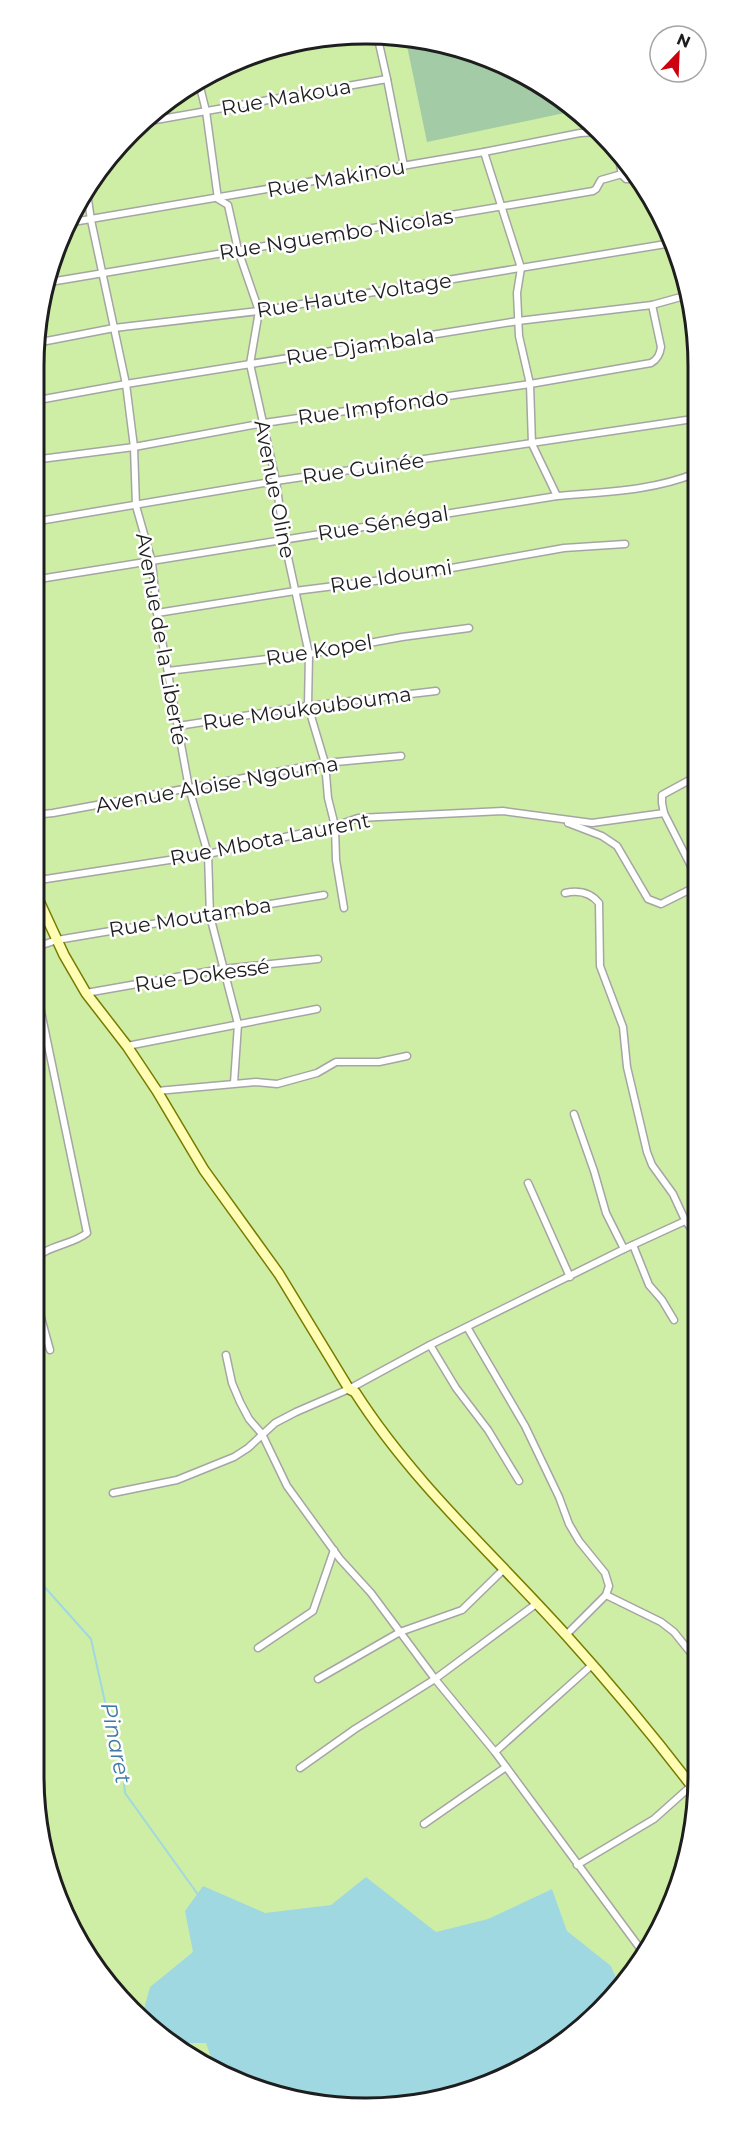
<svg xmlns="http://www.w3.org/2000/svg" width="732" height="2142" font-family="Montserrat,sans-serif">
  <rect width="100%" height="100%" fill="#f0ebe3"/>
  <!-- grass -->
  <path fill="#cfeea5" d="M322 36 452 44 533 78 616 146 665 219 696 323 699 1776 688 1862 643 1961 551 2053 452 2098 323 2106 218 2075 116 1996 58 1903 33 1776V366L44 280 102 164 199 78Z"/>
  <!-- cemetery -->
  <path fill="#a3cba5" d="M406 41 452 44 533 78 574 111 427 142Z"/>
  <!-- water -->
  <path fill="#a0d8e1" d="M366 1877 436 1932 488 1919 552 1889 567 1931 611 1966 619 1985 551 2053 452 2098 323 2106 218 2075 216 2072 206 2043H177L142 2016 150 1987 193 1952 185 1911 203 1886 265 1913 331 1905Z"/>
  <g fill="none" stroke-linecap="round" stroke-linejoin="round">
    <!-- stream -->
    <path stroke="#a0d8e1" stroke-width="2" d="M33 1554 41 1583 91 1639 105 1702 121 1754 125 1793 199 1896"/>
    <defs>
      <g id="minor">
        <path d="M378 39 387 79 404 166"/>
        <path d="M198 79 206 111 218 199 228 205 238 250 259 311 250 364 276 481 284 539 309 654 308 706 325 763 328 798 335 826 336 860 344 908"/>
        <path d="M150 121 387 79"/>
        <path d="M617 148 622 175 626 179H638"/>
        <path d="M484 152 521 268 517 293 519 336 530 384 532 444 557 496"/>
        <path d="M87 193 91 220 126 384 134 447 136 506 152 562 157 613 189 788 208 854 210 916 238 1024 234 1083"/>
        <path d="M73 222 484 152 580 133 599 132"/>
        <path d="M44 283 552 198 593 191 596 189 601 180 622 174"/>
        <path d="M36 343 114 328 259 311 672 243"/>
        <path d="M33 401 126 384 518 321 652 305 688 295"/>
        <path d="M33 460 134 447 264 423 530 384 651 363C658 359 660 354 661 347L652 305"/>
        <path d="M33 522 276 481 693 419"/>
        <path d="M33 580 557 496C603 492 653 491 696 473"/>
        <path d="M157 613 295 591 390 579 564 548 625 544"/>
        <path d="M168 671 309 654 402 637 469 628"/>
        <path d="M178 726 308 706 436 691"/>
        <path d="M664 813 697 878"/>
        <path d="M33 815 53 813 325 763 401 756"/>
        <path d="M568 823 602 836 617 846 648 899 661 904 697 886"/>
        <path d="M33 881 208 854 335 826 358 818 503 811 592 823 664 813 662 803V795L697 776"/>
        <path d="M565 893C578 890 590 892 599 903L600 966 623 1027 627 1067 647 1152 652 1165 673 1194 685 1220 698 1238"/>
        <path d="M33 948 57 940 324 895"/>
        <path d="M33 973 87 1233C71 1246 43 1245 33 1263"/>
        <path d="M86 993 222 969 318 959"/>
        <path d="M127 1046 317 1009"/>
        <path d="M157 1091 256 1082 277 1084 317 1073 336 1062H379L407 1056"/>
        <path d="M574 1114 594 1171 606 1213 624 1249"/>
        <path d="M528 1183 570 1277"/>
        <path d="M633 1245 649 1285 662 1300 674 1320"/>
        <path d="M33 1289 50 1350"/>
        <path d="M467 1327 525 1426 559 1497 569 1524 579 1541 605 1573 609 1586 606 1595"/>
        <path d="M430 1345 456 1388 488 1430 519 1481"/>
        <path d="M226 1355 232 1383 240 1402 249 1419 262 1434 287 1486 340 1559 371 1593 435 1679 495 1752 645 1955"/>
        <path d="M113 1493 177 1480 234 1457 248 1448 275 1423 296 1412 349 1389 430 1345 624 1249 698 1215"/>
        <path d="M566 1635 606 1595 661 1622 674 1632 699 1663"/>
        <path d="M258 1648 313 1611 334 1550"/>
        <path d="M318 1679 400 1632 462 1610 504 1569"/>
        <path d="M495 1752 592 1665"/>
        <path d="M300 1768 355 1729 435 1679 536 1604"/>
        <path d="M424 1824 506 1767"/>
        <path d="M577 1865 654 1819 691 1786"/>
      </g>
      <path id="secondary" d="M33 888 64 955 86 993 127 1046 157 1091 204 1170 279 1274 349 1389 355 1392C413 1483 495 1556 566 1635 612 1686 656 1739 697 1793"/>
    </defs>
    <!-- minor casing -->
    <use href="#minor" stroke="#a5a5a5" stroke-width="9"/>
    <!-- secondary casing -->
    <use href="#secondary" stroke="#777b00" stroke-width="12"/>
    <!-- minor -->
    <use href="#minor" stroke="#fff" stroke-width="6"/>
    <!-- secondary -->
    <use href="#secondary" stroke="#fffcb3" stroke-width="9"/>
  </g>
  <g text-anchor="middle" dominant-baseline="central" stroke-width="5" stroke-linejoin="round" paint-order="stroke">
    <!-- street labels -->
    <g font-size="21" fill="#1e1e1e" stroke="#fff">
      <text transform="translate(286 97) rotate(-10)">Rue Makoua</text>
      <text transform="translate(336 178) rotate(-10)">Rue Makinou</text>
      <text transform="translate(336 234) rotate(-9)">Rue Nguembo Nicolas</text>
      <text transform="translate(354 295) rotate(-9)">Rue Haute Voltage</text>
      <text transform="translate(360 346) rotate(-9)">Rue Djambala</text>
      <text transform="translate(373 407) rotate(-8)">Rue Impfondo</text>
      <text transform="translate(363 468) rotate(-8)">Rue Guinée</text>
      <text transform="translate(275 489) rotate(79)">Avenue Oline</text>
      <text transform="translate(383 523) rotate(-9)">Rue Sénégal</text>
      <text transform="translate(391 576) rotate(-9)">Rue Idoumi</text>
      <text transform="translate(162 639) rotate(80)">Avenue de la Liberté</text>
      <text transform="translate(319 650) rotate(-9)">Rue Kopel</text>
      <text transform="translate(307 708) rotate(-8)">Rue Moukoubouma</text>
      <text transform="translate(217 784) rotate(-10)">Avenue Aloise Ngouma</text>
      <text transform="translate(270 839) rotate(-11)">Rue Mbota Laurent</text>
      <text transform="translate(190 917) rotate(-9)">Rue Moutamba</text>
      <text transform="translate(202 975) rotate(-8)">Rue Dokessé</text>
    </g>
    <!-- water labels -->
    <g font-size="22" font-style="italic" fill="#3e7aa6" stroke="#fff">
      <text transform="translate(116 1743) rotate(79)">Pinaret</text>
    </g>
  </g>
  <!-- crop -->
  <path d="M0 0H732V2142H0ZM366 44H366A322 322 0 0 1 688 366V1776A322 322 0 0 1 366 2098H366A322 322 0 0 1 44 1776V366A322 322 0 0 1 366 44Z" fill="#fff" fill-rule="evenodd"/>
  <path fill="none" stroke="#1e1e1e" stroke-width="3" d="M366 44H366A322 322 0 0 1 688 366V1776A322 322 0 0 1 366 2098H366A322 322 0 0 1 44 1776V366A322 322 0 0 1 366 44Z"/>
  <!-- north arrow -->
  <g transform="translate(678 54) rotate(23)"><circle r="28" fill="#ffffff" stroke="#a5a5a5" stroke-width="1.5"/>
  <path d="M0-4.5L10 22L0 15L-10 22Z" fill="#cd0011"/>
  <text y="-9" font-size="16" font-weight="bold" text-anchor="middle" fill="#1e1e1e">N</text>
  </g>
</svg>
